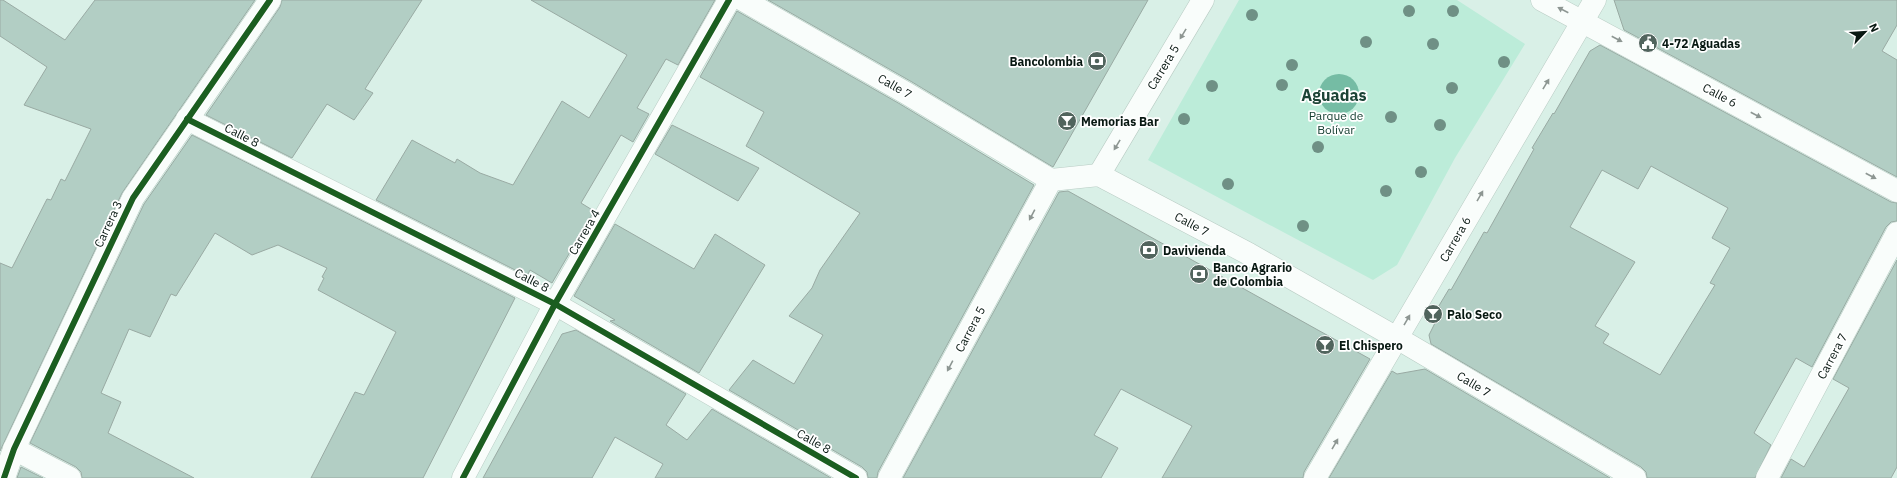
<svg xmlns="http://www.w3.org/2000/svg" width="1897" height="478" font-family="'IBM Plex Sans',sans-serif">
  <rect width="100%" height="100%" fill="#d9f0e7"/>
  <!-- green -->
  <path fill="#bcecd9" d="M1239 0H1457L1525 44 1455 158 1397 265 1373 280 1148 160Z"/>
  <!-- water -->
  <circle fill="#75bca4" cx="1339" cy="94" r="20"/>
  <!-- building -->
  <g fill="#b2cec4" stroke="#99aaa3" fill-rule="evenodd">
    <path d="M0 0H3L65 40 95 0H255L122 193 0 451V263L12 268 47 199 51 200 61 179 65 181 91 129 24 105 47 67 0 36Z"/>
    <path d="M282 0H422L365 89 373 93 354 120 327 104 292 158 206 115 280 7Z"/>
    <path d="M531 0H715L678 65 666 59 637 108 649 114 633 142 621 135 581 203 594 211 552 283 530 270 527 276 376 200 412 140 455 163 457 159 480 173 513 185 562 101 589 118 627 55Z"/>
    <path d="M768 0H1148L1053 167 912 82Z"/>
    <path d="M1614 0H1897V25L1882 51 1897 60V177L1624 30Z"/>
    <path d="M737 11 900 104 1034 185 878 472 877 478H868L867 472 862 467 729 390 753 360 794 384 823 335 789 316 812 288 820 270 860 213 746 146 764 112 700 77Z"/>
    <path d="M1600 45 1891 202 1897 203V221L1891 222 1886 227 1812 367 1796 358 1754 433 1771 445 1755 478H1647L1646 472 1641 467 1431 344 1429 335 1441 311 1437 309 1449 289 1451 290 1484 232 1487 233 1534 149 1532 148 1553 113 1554 114 1590 51ZM1651 166 1728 208 1712 238 1730 248 1710 283 1715 285 1660 375 1603 343 1609 334 1595 326 1635 262 1570 227 1602 170 1638 189Z"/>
    <path d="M672 125 759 168 738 201 655 154Z"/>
    <path d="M192 135 515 298 423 478H311L355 392 364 395 396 332 318 290 324 278 322 277 327 268 278 245 252 255 215 233 176 296 171 294 150 337 129 329 101 393 121 402 108 433 194 478H82L81 472 76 467 30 443 144 204Z"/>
    <path d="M1068 191 1370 359 1304 472 1303 478H1162L1192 426 1121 389 1094 435 1118 448 1101 478H903L1059 192Z"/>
    <path d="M615 224 694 269 715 234 765 265 699 373 610 321 615 320 574 296Z"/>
    <path d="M1897 260V467L1891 478H1781L1791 459 1804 467 1849 388 1833 379Z"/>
    <path d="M576 330 686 394 666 425 687 440 712 409 831 478H655L663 464 615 437 592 478H483L562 334Z"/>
    <path d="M1425 369 1610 478H1329L1392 371 1397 374Z"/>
    <path d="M21 467 43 478H17Z"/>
  </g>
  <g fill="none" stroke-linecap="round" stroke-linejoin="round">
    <defs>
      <g id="minor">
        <path d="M743 0 906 93 1051 180"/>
        <path d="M187 119 555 304 856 478"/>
        <path d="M1397 338 1635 478"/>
        <path d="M14 449 70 478"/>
        <path d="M4 478 14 449 133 198 270 0"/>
        <path d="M463 478 555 304 729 0"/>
        <path d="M1767 478 1897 233"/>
      </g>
      <g id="secondary">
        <path d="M1542 0 1897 191"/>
        <path d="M1099 175 1203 0"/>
        <path d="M889 478 1051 180 1099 175 1249 254 1397 338"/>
        <path d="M1315 478 1595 0"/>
      </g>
    </defs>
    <!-- minor casing -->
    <use href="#minor" stroke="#b9ccc4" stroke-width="23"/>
    <!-- secondary casing -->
    <use href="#secondary" stroke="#b9ccc4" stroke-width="23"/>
    <!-- minor -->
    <use href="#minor" stroke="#f9fdfb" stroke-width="22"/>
    <!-- secondary -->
    <use href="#secondary" stroke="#f9fdfb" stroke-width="22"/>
    <defs>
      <g id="cycleway">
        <path d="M187 119 555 304 856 478"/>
        <path d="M4 478 14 449 133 198 270 0"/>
        <path d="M463 478 555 304 729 0"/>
      </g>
    </defs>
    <!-- cycleway casing -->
    <use href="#cycleway" stroke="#fff" stroke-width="8"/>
    <!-- cycleway -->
    <use href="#cycleway" stroke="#1b5e20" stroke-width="6"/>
  </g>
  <!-- trees -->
  <g fill="#6f9085">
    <circle cx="1409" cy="11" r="6"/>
    <circle cx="1453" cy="11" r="6"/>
    <circle cx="1252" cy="15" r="6"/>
    <circle cx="1366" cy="42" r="6"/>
    <circle cx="1433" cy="44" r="6"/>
    <circle cx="1504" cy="62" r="6"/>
    <circle cx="1292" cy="65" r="6"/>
    <circle cx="1282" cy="85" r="6"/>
    <circle cx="1212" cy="86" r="6"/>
    <circle cx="1452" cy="88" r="6"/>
    <circle cx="1391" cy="117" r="6"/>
    <circle cx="1184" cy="119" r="6"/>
    <circle cx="1440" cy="125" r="6"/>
    <circle cx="1318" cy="147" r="6"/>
    <circle cx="1421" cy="172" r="6"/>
    <circle cx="1228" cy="184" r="6"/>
    <circle cx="1386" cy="191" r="6"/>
    <circle cx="1303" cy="226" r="6"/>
  </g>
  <!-- one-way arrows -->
  <defs><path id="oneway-solid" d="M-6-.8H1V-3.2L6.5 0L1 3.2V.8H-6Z"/></defs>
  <g fill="#8d9692">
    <use href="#oneway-solid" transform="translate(1563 10) rotate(-153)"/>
    <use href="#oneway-solid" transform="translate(1183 34) rotate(121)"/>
    <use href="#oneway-solid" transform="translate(1617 39) rotate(28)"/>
    <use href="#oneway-solid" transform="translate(1546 84) rotate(-59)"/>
    <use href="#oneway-solid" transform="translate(1756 115) rotate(28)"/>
    <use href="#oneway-solid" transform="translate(1117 145) rotate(121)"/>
    <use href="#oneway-solid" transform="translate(1871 176) rotate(28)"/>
    <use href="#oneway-solid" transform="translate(1480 196) rotate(-60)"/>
    <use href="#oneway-solid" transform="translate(1032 215) rotate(118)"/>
    <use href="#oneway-solid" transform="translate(1407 320) rotate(-60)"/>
    <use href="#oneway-solid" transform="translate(950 366) rotate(118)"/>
    <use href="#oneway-solid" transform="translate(1335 444) rotate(-60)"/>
  </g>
  <!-- icons -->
  <defs>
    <symbol id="civic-disc" viewBox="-11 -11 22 22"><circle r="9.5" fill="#51645d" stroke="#fff"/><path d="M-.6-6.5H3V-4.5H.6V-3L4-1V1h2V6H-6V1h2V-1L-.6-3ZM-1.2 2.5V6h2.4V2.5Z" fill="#fff"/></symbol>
    <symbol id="bank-disc" viewBox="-11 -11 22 22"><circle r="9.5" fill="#51645d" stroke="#fff"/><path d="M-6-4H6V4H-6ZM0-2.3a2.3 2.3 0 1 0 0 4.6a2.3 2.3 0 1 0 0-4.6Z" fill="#fff"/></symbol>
    <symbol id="bar-disc" viewBox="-11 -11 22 22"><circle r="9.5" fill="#51645d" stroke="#fff"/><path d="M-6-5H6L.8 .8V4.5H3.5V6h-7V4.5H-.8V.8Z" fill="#fff"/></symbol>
  </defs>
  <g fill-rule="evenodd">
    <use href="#civic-disc" x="1637" y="32" width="22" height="22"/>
    <use href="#bank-disc" x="1086" y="50" width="22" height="22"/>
    <use href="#bar-disc" x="1056" y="110" width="22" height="22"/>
    <use href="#bank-disc" x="1138" y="239" width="22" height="22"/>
    <use href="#bank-disc" x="1188" y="263" width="22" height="22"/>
    <use href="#bar-disc" x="1422" y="303" width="22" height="22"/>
    <use href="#bar-disc" x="1314" y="334" width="22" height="22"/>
  </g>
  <g text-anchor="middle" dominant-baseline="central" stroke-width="3.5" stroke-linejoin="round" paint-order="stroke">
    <!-- poi labels -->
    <g font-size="12" font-weight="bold" fill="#081812" stroke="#fff" text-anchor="start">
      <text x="1662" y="43">4-72 Aguadas</text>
      <text x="1083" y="61" text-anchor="end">Bancolombia</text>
      <text x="1081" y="121">Memorias Bar</text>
      <text x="1163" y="250">Davivienda</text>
      <text x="1213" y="267">Banco Agrario<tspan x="1213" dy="14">de Colombia</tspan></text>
      <text x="1447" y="314">Palo Seco</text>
      <text x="1339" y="345">El Chispero</text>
    </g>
    <!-- street labels -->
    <g font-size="12" fill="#081812" stroke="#fff">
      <text transform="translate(1163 67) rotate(-59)">Carrera 5</text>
      <text transform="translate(895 86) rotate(30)">Calle 7</text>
      <text transform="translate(1720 95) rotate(28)">Calle 6</text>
      <text transform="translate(242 135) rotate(27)">Calle 8</text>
      <text transform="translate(108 224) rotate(-65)">Carrera 3</text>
      <text transform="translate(1192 224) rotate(28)">Calle 7</text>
      <text transform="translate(584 232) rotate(-60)">Carrera 4</text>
      <text transform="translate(1455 239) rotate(-60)">Carrera 6</text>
      <text transform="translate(532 280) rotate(27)">Calle 8</text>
      <text transform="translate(970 329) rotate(-62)">Carrera 5</text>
      <text transform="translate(1832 356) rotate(-62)">Carrera 7</text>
      <text transform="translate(1474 384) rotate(31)">Calle 7</text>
      <text transform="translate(814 441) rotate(30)">Calle 8</text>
    </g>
    <!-- park labels -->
    <g font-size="12" fill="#184134" stroke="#fff">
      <text x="1336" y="115">Parque de<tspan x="1336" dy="14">Bolívar</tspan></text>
    </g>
    <!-- district labels -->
    <g font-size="16" font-weight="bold" fill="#1c4336" stroke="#fff">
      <text x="1334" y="95">Aguadas</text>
    </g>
  </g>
  <!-- north arrow -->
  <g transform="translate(1865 32) rotate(65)" stroke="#ffffff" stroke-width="3" paint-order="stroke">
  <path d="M0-3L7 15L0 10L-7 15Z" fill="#081812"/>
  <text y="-6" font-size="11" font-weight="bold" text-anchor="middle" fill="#081812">N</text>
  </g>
</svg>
